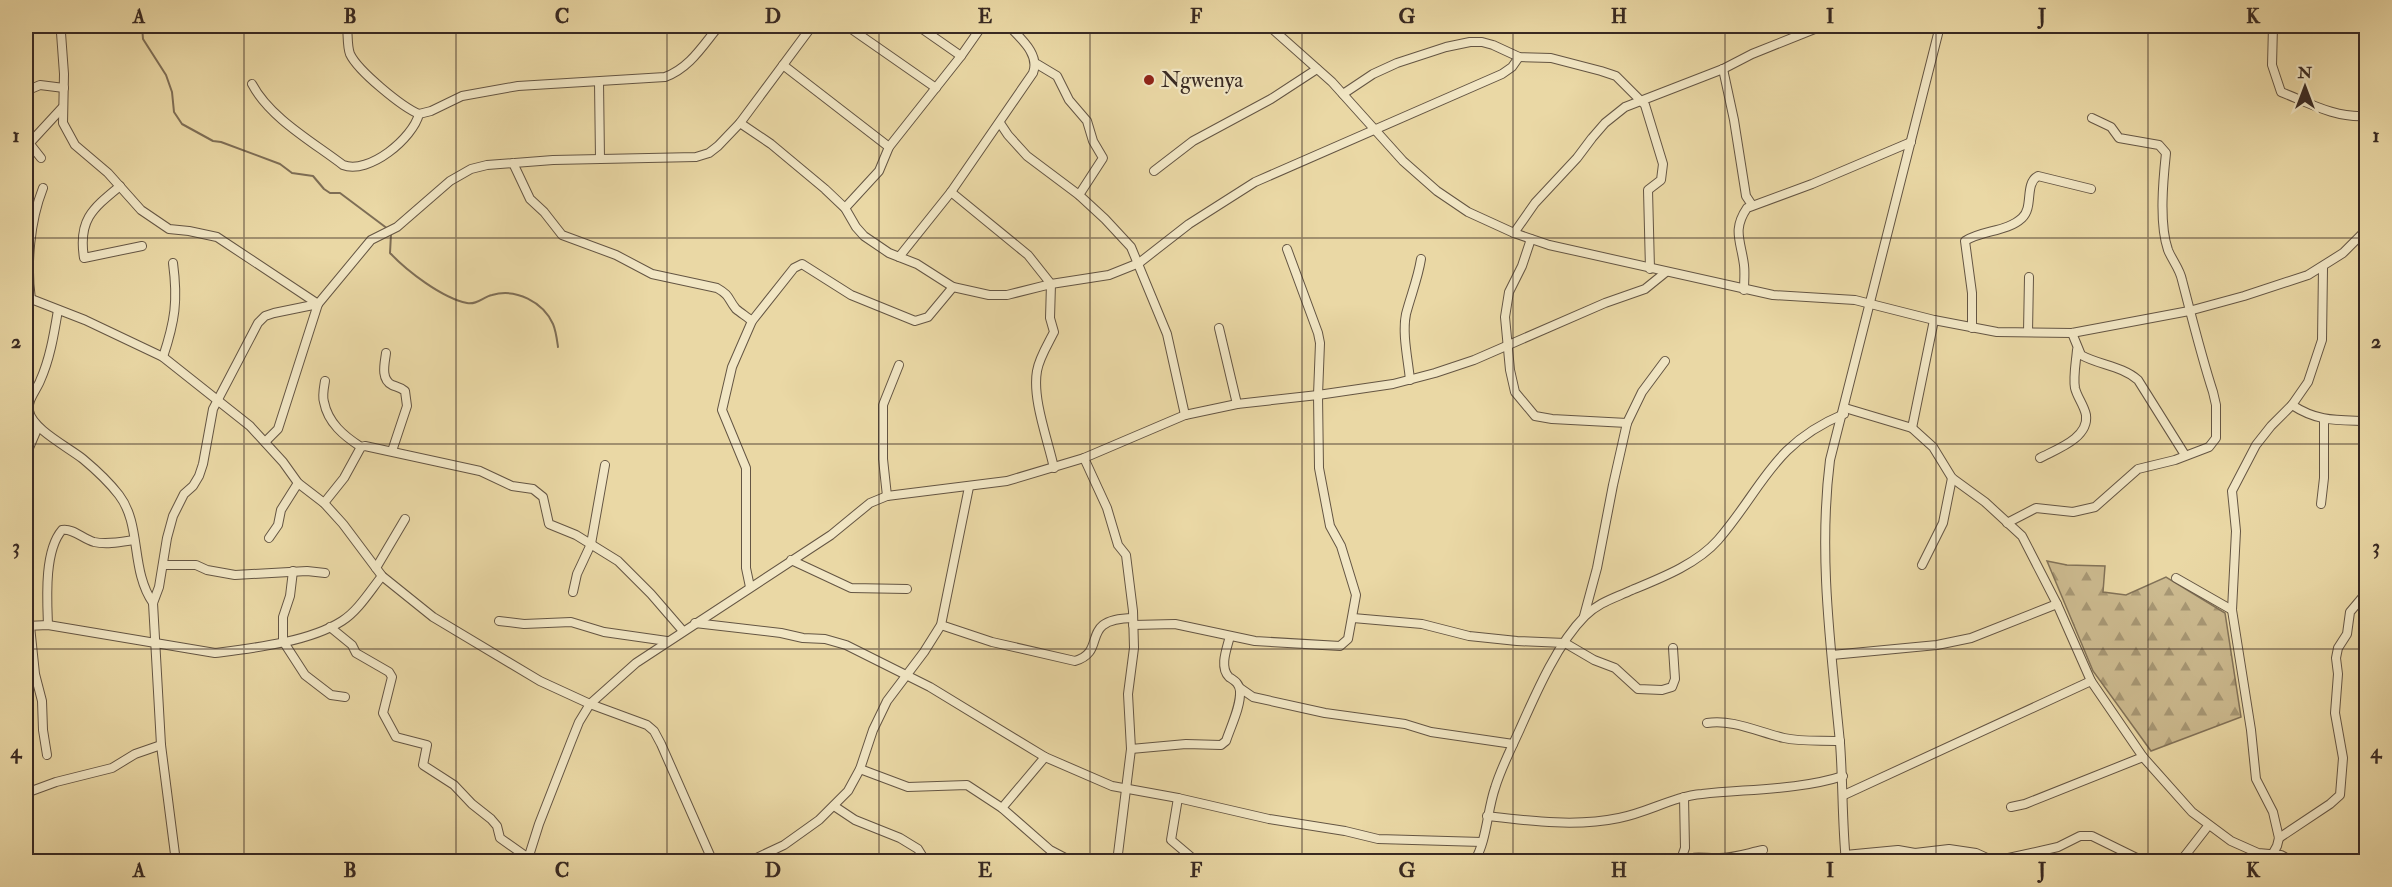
<svg xmlns="http://www.w3.org/2000/svg" width="2392" height="887" font-family="'IM FELL Double Pica',serif">
  <defs>
    <pattern id="forest-firs" width="22" height="20" patternUnits="userSpaceOnUse" patternTransform="scale(1.5)"><rect width="22" height="20" fill="#ccba8f"/><path d="M5 1l3.5 6h-7zM16 11l3.5 6h-7z" fill="#a79774"/></pattern>
  </defs>
  <rect width="100%" height="100%" fill="#ead8a5"/>
  <filter id="stains"><feTurbulence type="fractalNoise" baseFrequency=".00333" numOctaves="4"/><feColorMatrix values="0 0 0 0 .2 0 0 0 0 .09 0 0 0 0 .02 0 0 0 .5 -.17"/></filter>
  <radialGradient id="worn" r=".72"><stop offset=".6" stop-color="#630" stop-opacity="0"/><stop offset="1" stop-color="#630" stop-opacity=".3"/></radialGradient>
  <!-- forest -->
  <path fill="url(#forest-firs)" stroke="#827258" stroke-width="1.5" d="M2047 561 2067 565 2105 566 2103 592 2126 595 2166 577 2225 613 2241 717 2151 751 2093 671Z"/>
  <g fill="none" stroke-linecap="round" stroke-linejoin="round">
    <!-- stream -->
    <g stroke="#7e6e56" stroke-width="2">
      <path d="M142 26 143 39 166 75 172 92 174 112 182 124 213 141 221 142 280 164 292 173 313 176 324 189 330 193H340L388 229"/>
      <path d="M391 234 390 253C407 271 442 298 467 303 477 305 483 297 492 295 516 288 543 302 553 324 556 331 557 340 558 347"/>
    </g>
    <defs>
      <g id="minor">
        <path d="M63 26 61 33 64 74 63 123 75 145 108 173 141 210 169 229 189 231 217 237 318 304 278 429 265 442"/>
        <path d="M347 26C348 34 347 46 350 54 358 71 402 107 419 114L431 111 462 96 518 86 665 77C690 68 703 45 719 26"/>
        <path d="M847 26 936 88"/>
        <path d="M918 26 961 56"/>
        <path d="M1269 26 1332 82 1403 161 1437 191 1468 212 1514 233 1549 245 1773 295 1855 300 1934 320 1997 332 2072 333 2189 311 2244 296 2308 275 2343 253 2366 230"/>
        <path d="M2273 26 2272 65 2281 92C2309 103 2335 118 2366 116"/>
        <path d="M1037 64 1057 76 1069 100 1087 121 1093 141 1103 158 1079 195"/>
        <path d="M783 65 889 147"/>
        <path d="M1723 69 1734 120 1746 196 1752 205"/>
        <path d="M599 82 600 159"/>
        <path d="M252 84C270 118 313 142 343 165 369 175 413 138 419 114"/>
        <path d="M26 91 40 85 64 88"/>
        <path d="M1343 94 1373 74 1397 63 1446 47 1470 42H1482L1493 45 1519 57 1551 58 1601 71 1616 76 1645 105 1663 164 1661 180 1648 190 1650 269"/>
        <path d="M740 123 771 144 825 189 845 208 856 227 864 236 889 253 917 264 953 287 989 295H1007L1051 284 1109 275 1139 263 1189 224 1255 182 1502 74 1512 67 1519 57"/>
        <path d="M1000 123 1008 135 1027 156 1079 195 1105 219 1131 247 1167 334 1185 415"/>
        <path d="M26 139 41 158"/>
        <path d="M26 147 62 108"/>
        <path d="M513 163 530 199 544 212 562 235 616 255 652 274 717 288C731 296 727 298 736 309 741 313 747 317 752 321"/>
        <path d="M1154 171 1193 141 1271 99 1317 69"/>
        <path d="M120 186C92 209 78 220 84 258L142 246"/>
        <path d="M951 192 1028 255 1051 284 1050 318 1054 332C1048 344 1039 358 1037 371 1032 399 1048 440 1054 468"/>
        <path d="M845 208 879 171 889 147 961 56 982 26"/>
        <path d="M1514 233 1535 203 1577 158 1592 138 1605 123 1625 107 1723 69 1752 54 1822 26"/>
        <path d="M1531 239 1522 266 1509 292 1505 317 1510 370 1515 392 1535 416 1552 419 1627 423"/>
        <path d="M899 257 951 192 1033 73C1040 54 1021 39 1009 26"/>
        <path d="M1744 290C1744 282 1745 273 1744 265 1741 241 1732 230 1747 208L1812 184 1911 142"/>
        <path d="M26 297 85 320 163 357 250 426 283 462 298 483 324 503 343 524 382 576 433 617 540 681 590 704 647 725 654 731 661 744 713 862"/>
        <path d="M31 300C26 264 30 221 43 188"/>
        <path d="M58 310C54 334 50 359 40 381 36 391 27 400 29 411 32 429 68 447 83 459 95 469 109 482 119 495 142 525 130 570 153 603"/>
        <path d="M1219 328 1237 404"/>
        <path d="M1972 328V293L1965 241C1982 230 2007 232 2022 218 2034 207 2024 184 2038 176L2091 189"/>
        <path d="M2028 332 2029 277"/>
        <path d="M2072 333 2081 355C2099 365 2122 366 2138 380L2185 455"/>
        <path d="M386 353C385 362 380 379 392 385 397 387 400 387 405 391L407 406 392 451"/>
        <path d="M163 357C175 321 178 301 173 263"/>
        <path d="M1410 380C1408 359 1402 334 1406 314 1411 295 1418 278 1421 259"/>
        <path d="M325 381C324 387 322 396 324 402 328 423 344 436 361 447"/>
        <path d="M2292 405C2318 422 2337 420 2366 421"/>
        <path d="M1845 408 1912 428 1933 447 1952 478 1985 502 2022 536 2057 604 2091 681 2143 757 2192 812 2231 841 2258 853 2281 855 2294 862"/>
        <path d="M1912 428 1934 320"/>
        <path d="M26 455 38 427"/>
        <path d="M1084 458 1107 508 1118 545 1126 555 1133 611 1134 648 1128 694 1131 749 1117 862"/>
        <path d="M2040 458C2057 449 2089 438 2086 415 2084 405 2077 397 2075 388 2073 377 2076 362 2077 350"/>
        <path d="M887 496 883 459V405L899 365"/>
        <path d="M324 503 344 478 361 447 365 446 480 471 512 486 533 489 543 497 549 524 576 535 618 561 651 594 683 631"/>
        <path d="M2321 504 2324 478V420"/>
        <path d="M2007 523 2036 508 2073 512 2095 507 2138 469 2175 460 2209 447 2216 438V405L2213 392C2201 355 2192 318 2182 280 2180 269 2172 260 2168 250 2159 224 2163 181 2166 153L2159 145 2119 138 2111 127 2092 118"/>
        <path d="M269 538 278 525 281 510 298 483"/>
        <path d="M791 560 851 588 907 589"/>
        <path d="M163 565H196L207 570 235 575 307 571 325 573"/>
        <path d="M1922 565 1943 523 1952 478"/>
        <path d="M376 568 405 519"/>
        <path d="M293 571 290 596 283 617V641L305 675 331 695 345 697"/>
        <path d="M2176 578 2232 610"/>
        <path d="M750 587 746 568V468L722 410 732 367 752 321 794 268 802 264 851 295 915 321 928 317 953 287"/>
        <path d="M573 592 577 574 591 544 605 465"/>
        <path d="M1584 616 1597 568 1613 485 1627 423 1642 392 1665 361"/>
        <path d="M1353 618 1422 624 1469 636 1517 641 1565 643 1594 660 1615 668 1638 689 1662 690 1672 687 1675 679 1673 648"/>
        <path d="M499 621 524 624 571 622 604 632 667 641"/>
        <path d="M695 623 781 633 803 638 825 639 846 645 930 687 1045 757 1112 786 1178 798 1269 819 1345 831 1378 839 1482 842"/>
        <path d="M48 625C47 599 44 551 62 530 73 528 83 539 94 542 107 545 121 542 134 540"/>
        <path d="M941 625 992 642 1075 661C1109 651 1077 619 1133 618"/>
        <path d="M1133 625 1175 624 1255 641 1340 646 1348 639 1356 595 1341 546 1330 526 1319 468 1318 395 1320 343 1318 333 1287 249"/>
        <path d="M26 626 48 625 215 653C254 648 309 642 342 621 358 611 370 591 382 576"/>
        <path d="M30 626 35 674 42 701 43 730 47 755"/>
        <path d="M330 627 352 645 356 653 389 672 392 677 383 713 396 737 427 745 423 765 454 785 472 804 491 819 497 826 500 838 534 862"/>
        <path d="M1832 655 1937 645 1971 638 2057 604"/>
        <path d="M1240 688 1253 697 1325 713 1405 724 1431 732 1513 744"/>
        <path d="M1707 723C1733 719 1758 732 1784 738 1801 742 1821 740 1840 741"/>
        <path d="M1131 749 1186 744 1221 745 1226 741C1231 726 1241 706 1240 691 1239 683 1235 681 1229 677 1219 667 1227 648 1230 636"/>
        <path d="M860 769 908 787 967 785 1002 808 1050 850 1073 862"/>
        <path d="M26 793 56 782 112 768 135 754 161 745"/>
        <path d="M1844 795 2091 681"/>
        <path d="M1178 798 1171 840 1197 862"/>
        <path d="M834 806 855 820 900 838 918 849 926 862"/>
        <path d="M2011 807 2025 804 2143 757"/>
        <path d="M1002 808 1045 757"/>
        <path d="M1487 816C1530 821 1576 827 1619 818 1647 813 1674 796 1702 794 1747 789 1800 790 1843 776"/>
        <path d="M2279 838 2330 804 2340 795 2343 758 2335 713 2338 674 2336 658 2338 648 2347 634 2350 612 2366 593"/>
        <path d="M1845 855 1898 850 1915 853 1949 849 1976 853 1987 858 2004 859 2058 847 2080 836H2092L2145 862"/>
        <path d="M176 862 161 745 153 603 159 587 167 538 173 516 184 494 193 486 199 476 203 464 213 409 258 323 265 316 274 313 318 304 371 240 397 227 450 181 471 169 487 165 553 160 696 157 709 153 718 146 740 123 812 26"/>
        <path d="M527 862 539 824 571 742 579 722 590 704 636 663 831 535 870 503 887 496 1007 481 1084 458 1185 415 1237 404 1318 395 1393 384 1435 373 1474 360 1605 303 1645 289 1666 272"/>
        <path d="M748 862 784 845 819 820 848 791 860 769 873 730 887 701 924 652 941 625 969 487"/>
        <path d="M1474 862C1487 841 1487 811 1495 788 1501 768 1511 749 1520 729 1536 693 1557 644 1585 616 1599 602 1615 598 1632 590 1661 578 1697 564 1718 540 1763 488 1772 444 1844 414"/>
        <path d="M1680 862 1685 848 1684 797"/>
        <path d="M1681 862C1695 854 1705 859 1719 858 1734 858 1748 853 1763 850"/>
        <path d="M1846 862C1842 822 1843 782 1840 743 1831 648 1818 555 1830 460L1940 26"/>
        <path d="M2180 862 2208 826"/>
        <path d="M2268 862 2277 846 2279 838 2273 812 2256 779 2251 730 2232 610 2236 531 2232 491 2256 445 2271 426 2292 405 2308 382 2322 340 2323 268"/>
      </g>
    </defs>
    <!-- minor casing -->
    <use href="#minor" stroke="#645543" stroke-width="10"/>
    <!-- minor -->
    <use href="#minor" stroke="#f1e6c4" stroke-width="8"/>
  </g>
  <!-- grid -->
  <path fill="none" stroke="#382922" stroke-width="1.5" stroke-opacity="0.55" d="M244 26V862M456 26V862M667 26V862M879 26V862M1090 26V862M1302 26V862M1513 26V862M1725 26V862M1936 26V862M2148 26V862M26 238H2366M26 444H2366M26 649H2366"/>
  <!-- markers -->
  <circle fill="#8f2418" stroke="#f1e6c4" stroke-width="2" cx="1149" cy="80" r="6"/>
  <g text-anchor="middle" dominant-baseline="central" stroke-width="4.5" stroke-linejoin="round" paint-order="stroke">
    <!-- poi labels -->
    <g font-size="22" fill="#382922" stroke="#f1e6c4" text-anchor="start">
      <text x="1161" y="80">Ngwenya</text>
    </g>
  </g>
  <!-- margin -->
  <rect width="2392" height="887" fill="none" stroke="#ead8a5" stroke-width="66"/>
  <!-- north arrow -->
  <g transform="translate(2305 87)" stroke="#f1e6c4" stroke-width="4.5" paint-order="stroke">
  <path d="M0-4.5L10 22L0 15L-10 22Z" fill="#382922"/>
  <text y="-9" font-size="16" font-weight="bold" text-anchor="middle" fill="#382922">N</text>
  </g>
  <rect x="33" y="33" width="2326" height="821" fill="none" stroke="#382922" stroke-width="2"/>
  <g font-size="20" text-anchor="middle" font-weight="bold" fill="#382922">
    <text x="139" y="23">A</text>
    <text x="350" y="23">B</text>
    <text x="562" y="23">C</text>
    <text x="773" y="23">D</text>
    <text x="985" y="23">E</text>
    <text x="1196" y="23">F</text>
    <text x="1407" y="23">G</text>
    <text x="1619" y="23">H</text>
    <text x="1830" y="23">I</text>
    <text x="2042" y="23">J</text>
    <text x="2253" y="23">K</text>
    <text x="16" y="142">1</text>
    <text x="2376" y="142">1</text>
    <text x="16" y="348">2</text>
    <text x="2376" y="348">2</text>
    <text x="16" y="553">3</text>
    <text x="2376" y="553">3</text>
    <text x="16" y="758">4</text>
    <text x="2376" y="758">4</text>
    <text x="139" y="877">A</text>
    <text x="350" y="877">B</text>
    <text x="562" y="877">C</text>
    <text x="773" y="877">D</text>
    <text x="985" y="877">E</text>
    <text x="1196" y="877">F</text>
    <text x="1407" y="877">G</text>
    <text x="1619" y="877">H</text>
    <text x="1830" y="877">I</text>
    <text x="2042" y="877">J</text>
    <text x="2253" y="877">K</text>
  </g>
  <rect width="100%" height="100%" filter="url(#stains)"/>
  <rect width="100%" height="100%" fill="url(#worn)"/>
</svg>
